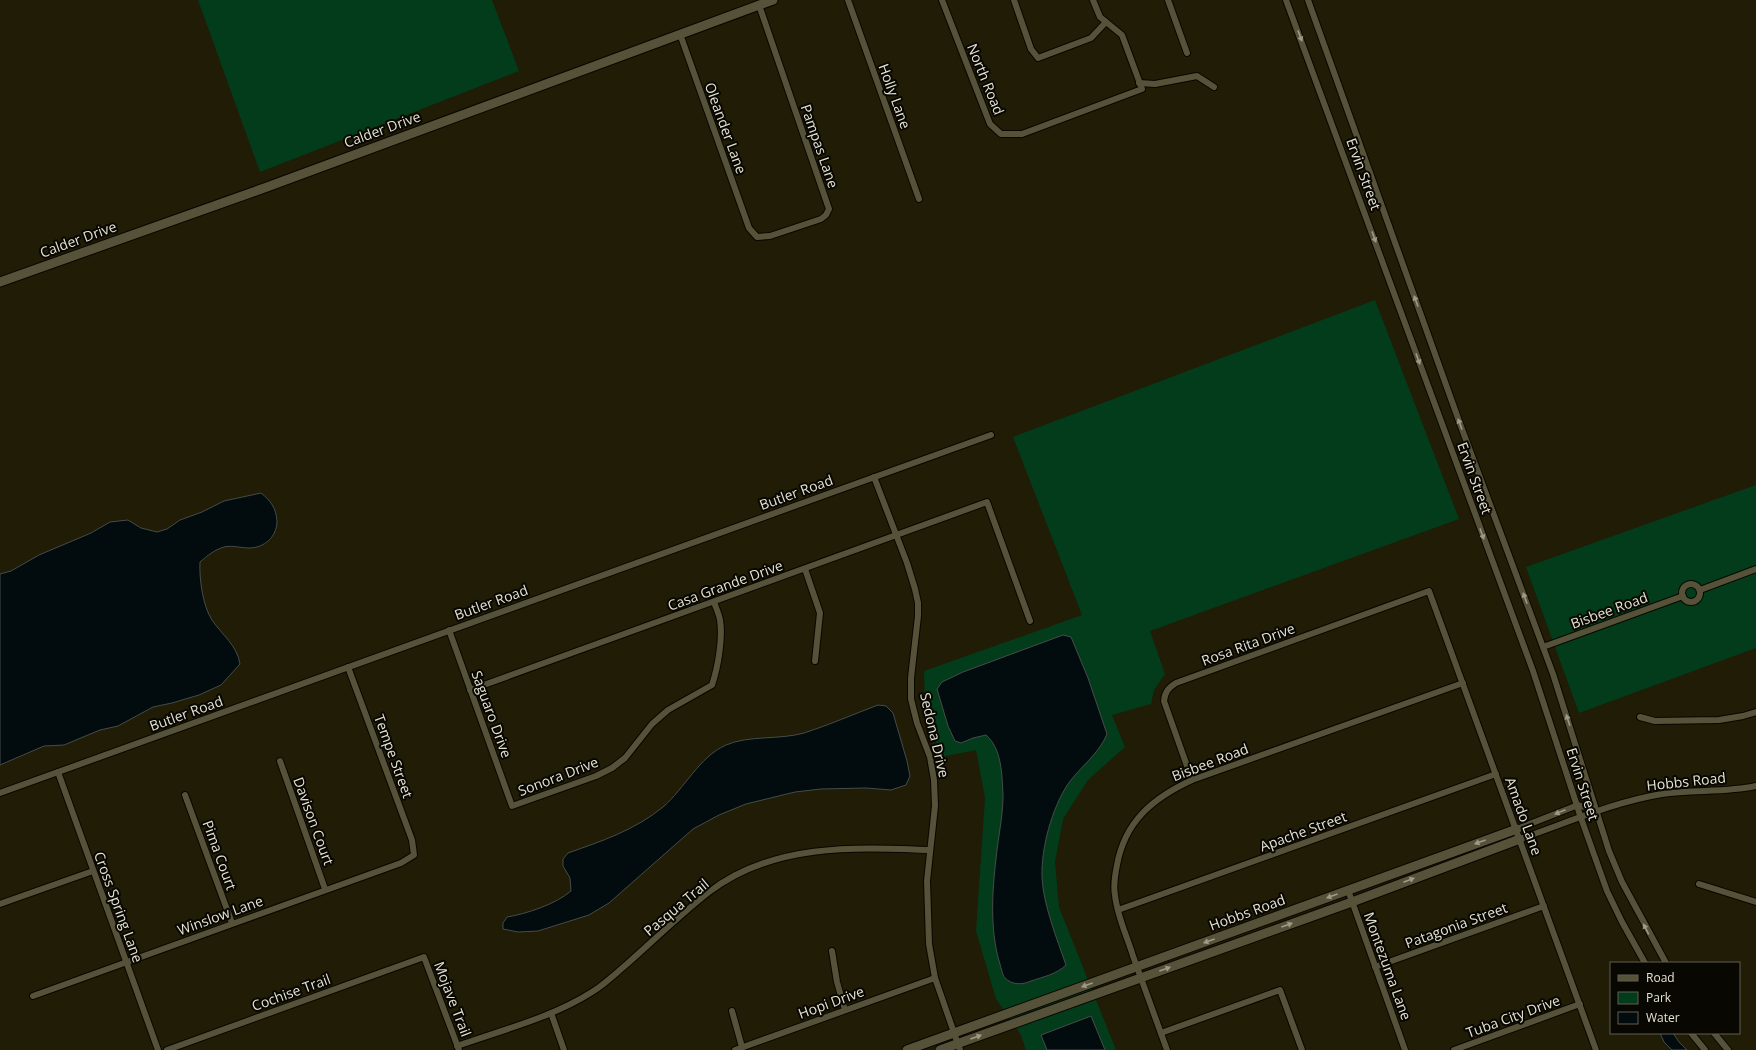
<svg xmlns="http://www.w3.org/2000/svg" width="1756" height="1050" font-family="'Open Sans',sans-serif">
  <rect width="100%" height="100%" fill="#201c05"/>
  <!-- green -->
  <g fill="#033c1b">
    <path d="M198 0H492L519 71 260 172Z"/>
    <path d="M1375 300 1459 519 1150 631 1165 674 1154 690 1151 704 1112 715 1125 747 1088 780 1063 819 1055 862 1059 907 1116 1050H1026L1020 1033 996 999 976 931 985 798 976 750 941 757 925 708 924 671 1082 615 1013 437Z"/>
    <path d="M1756 485V648L1579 713 1526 567Z"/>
  </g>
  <!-- water -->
  <g fill="#020c0e" stroke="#464c49">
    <path d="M261 493C271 501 276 508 277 521 277 537 264 548 249 548 241 548 232 545 224 547 214 550 207 556 200 562 199 578 203 607 212 620 222 635 237 645 240 664L221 685 199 695 172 703 153 707 118 726 100 730 64 745 44 746 0 765V574L11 571 39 555 91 533 110 522 128 520 141 528 157 532 167 529 180 520 202 512 224 501Z"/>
    <path d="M1063 635 1071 637 1088 678 1107 734C1099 754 1080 767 1068 784 1052 808 1041 848 1042 877 1043 904 1057 939 1066 965 1057 974 1043 977 1031 981 1022 985 1012 985 1005 978 1002 975 1001 966 999 961 990 928 992 893 996 859 998 837 1003 817 1003 795 1002 775 1002 749 986 735L973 738 961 743 955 741 948 726 937 689 942 682 963 672Z"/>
    <path d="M878 705 886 706 893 713 907 761 910 776 906 785 891 790 866 788 821 789 795 792 746 804 719 815 693 829 609 903 589 915 538 931 518 932 503 929V923L507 917C526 914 556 904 571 891L570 878 563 866V859L568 853C602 841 635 830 663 807 685 788 699 757 726 745 749 735 780 740 804 733 829 725 854 714 878 705Z"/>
    <path d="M1091 1016 1105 1050H1047L1041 1035Z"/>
    <path d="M1660 1033H1673L1679 1042 1687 1050H1672L1664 1042Z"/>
  </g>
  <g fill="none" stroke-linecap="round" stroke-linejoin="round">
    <defs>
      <g id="street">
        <path d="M848 0 919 199"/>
        <path d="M942 0 990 124 1001 134H1022L1142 89 1122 35 1100 17 1093 0"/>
        <path d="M1014 0 1031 49 1038 58 1091 38 1106 22"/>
        <path d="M1168 0 1187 53"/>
        <path d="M1286 0 1533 671 1581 818 1607 891 1622 922 1645 963"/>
        <path d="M1308 0 1459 421 1553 674 1609 851 1622 882 1666 963"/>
        <path d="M680 34 749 228 757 237 770 236 821 219 826 215 829 209 759 5"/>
        <path d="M1139 83 1155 84 1197 76 1214 87"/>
        <path d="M874 477 907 563 915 589 918 603V616L911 678V699L917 723 930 757 934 780 935 806 927 881 929 944 935 978 960 1050"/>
        <path d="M805 569 820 613 815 661"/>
        <circle cx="1691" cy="593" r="9"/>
        <path d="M1700 590 1756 569"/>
        <path d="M449 630 512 806 596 776 612 768 625 758 652 724 668 710 712 685C718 667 723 638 720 620 719 614 716 608 714 602"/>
        <path d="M1543 647 1683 596"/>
        <path d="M470 690 987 502 1030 621"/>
        <path d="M1640 717 1655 721 1719 720 1743 716 1756 712"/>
        <path d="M280 761 325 889"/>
        <path d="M58 772 158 1050"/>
        <path d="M1192 780 1164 701C1165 692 1168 688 1176 683L1429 591 1596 1050"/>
        <path d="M0 793 991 435"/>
        <path d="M185 795 232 923"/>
        <path d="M1517 829 1578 805 1596 811"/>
        <path d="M1520 839C1567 823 1613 802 1662 794 1693 789 1725 793 1756 786"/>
        <path d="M1699 884 1756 902"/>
        <path d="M1348 890 1405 1050"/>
        <path d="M0 904 93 871"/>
        <path d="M1118 910 1496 774"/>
        <path d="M832 951 837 982 845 1010"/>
        <path d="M1375 967 1544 906"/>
        <path d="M33 996 401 863 414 855 412 840 348 667"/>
        <path d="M732 1011 742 1047"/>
        <path d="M551 1013 564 1050"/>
        <path d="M1161 1033 1280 990 1302 1050"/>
        <path d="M1691 1033 1705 1050"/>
        <path d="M1714 1033 1728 1050"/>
        <path d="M457 1046C502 1030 551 1018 592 992 605 984 616 973 627 964 654 940 681 914 709 892 773 843 855 847 930 850"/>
        <path d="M167 1050 424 957 459 1050"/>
        <path d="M735 1050 935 978"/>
        <path d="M1167 1050C1156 1019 1144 987 1133 956 1127 936 1117 916 1115 895 1113 885 1115 875 1117 865 1125 821 1153 798 1192 780L1463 683"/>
        <path d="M1454 1050 1580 1004"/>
      </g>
      <g id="secondary">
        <path d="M0 282 267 187 773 0"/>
        <path d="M907 1050 1517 829"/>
        <path d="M940 1050 1352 902 1520 839"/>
      </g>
    </defs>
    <!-- street casing -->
    <use href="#street" stroke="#0a0600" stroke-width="8"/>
    <!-- secondary casing -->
    <use href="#secondary" stroke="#0a0600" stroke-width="11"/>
    <!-- street -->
    <use href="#street" stroke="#565239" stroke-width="6"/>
    <!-- secondary -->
    <use href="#secondary" stroke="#565239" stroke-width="9"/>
  </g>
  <!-- one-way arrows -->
  <defs><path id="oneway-solid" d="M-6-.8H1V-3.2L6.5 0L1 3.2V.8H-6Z"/></defs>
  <g fill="#9e9a86">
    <use href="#oneway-solid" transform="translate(1300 36) rotate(70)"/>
    <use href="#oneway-solid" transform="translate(1374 237) rotate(70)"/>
    <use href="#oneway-solid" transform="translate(1416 301) rotate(-110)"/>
    <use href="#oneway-solid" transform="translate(1418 359) rotate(70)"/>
    <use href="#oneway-solid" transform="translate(1460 424) rotate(-110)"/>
    <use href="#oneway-solid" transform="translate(1482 534) rotate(70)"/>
    <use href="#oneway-solid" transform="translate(1525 598) rotate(-110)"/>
    <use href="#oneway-solid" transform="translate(1568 720) rotate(-108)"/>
    <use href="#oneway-solid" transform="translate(1560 812) rotate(158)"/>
    <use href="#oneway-solid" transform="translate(1480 842) rotate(160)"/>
    <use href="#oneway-solid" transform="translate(1409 880) rotate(-21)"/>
    <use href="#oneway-solid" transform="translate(1332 896) rotate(160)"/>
    <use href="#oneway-solid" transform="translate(1287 925) rotate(-20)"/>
    <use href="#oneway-solid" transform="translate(1646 929) rotate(-117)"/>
    <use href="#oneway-solid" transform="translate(1209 941) rotate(160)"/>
    <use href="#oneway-solid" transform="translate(1165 969) rotate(-20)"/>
    <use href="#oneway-solid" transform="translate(1087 985) rotate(160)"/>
    <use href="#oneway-solid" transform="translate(976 1037) rotate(-20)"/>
  </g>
  <g text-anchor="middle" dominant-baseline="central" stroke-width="4" stroke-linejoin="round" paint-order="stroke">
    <!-- street labels -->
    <g font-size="14" fill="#e5e3d4" stroke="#080701">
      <text transform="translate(986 79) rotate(68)">North Road</text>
      <text transform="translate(895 96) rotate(70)">Holly Lane</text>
      <text transform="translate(726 128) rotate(70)">Oleander Lane</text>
      <text transform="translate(382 129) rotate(-20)">Calder Drive</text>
      <text transform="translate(820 146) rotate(71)">Pampas Lane</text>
      <text transform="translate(1364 174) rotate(70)">Ervin Street</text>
      <text transform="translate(78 239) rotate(-20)">Calder Drive</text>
      <text transform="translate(1475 478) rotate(70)">Ervin Street</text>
      <text transform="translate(796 492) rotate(-20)">Butler Road</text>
      <text transform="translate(725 585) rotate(-20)">Casa Grande Drive</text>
      <text transform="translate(491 602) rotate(-20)">Butler Road</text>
      <text transform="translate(1609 610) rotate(-20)">Bisbee Road</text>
      <text transform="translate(1248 644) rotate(-20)">Rosa Rita Drive</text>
      <text transform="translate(186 713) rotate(-20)">Butler Road</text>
      <text transform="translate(492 714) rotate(70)">Saguaro Drive</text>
      <text transform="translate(935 735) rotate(77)">Sedona Drive</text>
      <text transform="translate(394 756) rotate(70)">Tempe Street</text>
      <text transform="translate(1210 762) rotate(-21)">Bisbee Road</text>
      <text transform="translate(558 776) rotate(-21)">Sonora Drive</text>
      <text transform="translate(1686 781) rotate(-6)">Hobbs Road</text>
      <text transform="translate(1583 784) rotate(72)">Ervin Street</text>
      <text transform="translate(1524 816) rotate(70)">Amado Lane</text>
      <text transform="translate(314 821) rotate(70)">Davison Court</text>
      <text transform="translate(1303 831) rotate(-20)">Apache Street</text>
      <text transform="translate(220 855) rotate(70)">Pima Court</text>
      <text transform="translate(119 907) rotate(70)">Cross Spring Lane</text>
      <text transform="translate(676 907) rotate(-40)">Pasqua Trail</text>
      <text transform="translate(1247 912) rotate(-20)">Hobbs Road</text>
      <text transform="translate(220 915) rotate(-20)">Winslow Lane</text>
      <text transform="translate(1456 925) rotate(-20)">Patagonia Street</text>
      <text transform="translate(1388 966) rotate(70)">Montezuma Lane</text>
      <text transform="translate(291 992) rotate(-20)">Cochise Trail</text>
      <text transform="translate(453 999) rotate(69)">Mojave Trail</text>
      <text transform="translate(831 1002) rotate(-20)">Hopi Drive</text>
      <text transform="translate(1513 1016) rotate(-20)">Tuba City Drive</text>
    </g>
  </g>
  <!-- legend -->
  <rect x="1610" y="962" width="130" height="72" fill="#080701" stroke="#605f55"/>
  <rect x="1618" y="975" width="20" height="6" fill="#565239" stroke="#605f55"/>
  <text x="1646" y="982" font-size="12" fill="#e5e3d4">Road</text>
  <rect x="1618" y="992" width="20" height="12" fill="#033c1b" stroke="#605f55"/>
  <text x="1646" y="1002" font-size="12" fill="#e5e3d4">Park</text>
  <rect x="1618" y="1012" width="20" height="12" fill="#020c0e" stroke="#605f55"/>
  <text x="1646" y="1022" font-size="12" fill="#e5e3d4">Water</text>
</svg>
